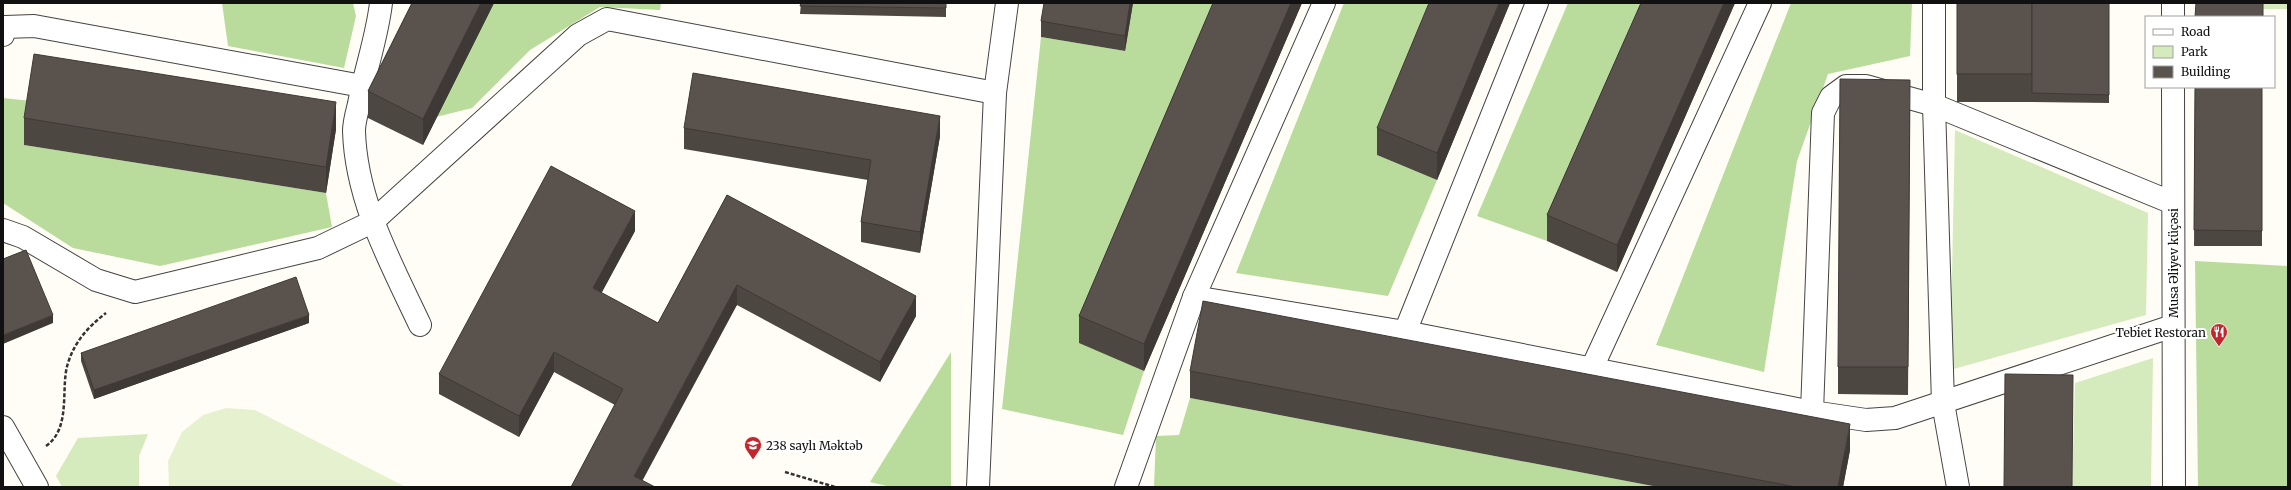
<svg xmlns="http://www.w3.org/2000/svg" width="2291" height="490" font-family="Merriweather,serif">
  <rect width="100%" height="100%" fill="#fffdf5"/>
  <!-- green -->
  <g fill="#d5ebbd">
    <path d="M2195 3H2288V9L2196 10Z"/>
    <path d="M1955 130 2148 213 2146 315 1950 370Z"/>
    <path d="M2153 358 2151 487H2072L2075 383Z"/>
    <path d="M148 434 139 456V487H62L56 476 78 438Z"/>
  </g>
  <!-- forest -->
  <g fill="#b9dc9c">
    <path d="M222 3H353L356 16 344 68 228 46Z"/>
    <path d="M493 3H661L660 10 600 7 530 50 472 108 436 117Z"/>
    <path d="M1133 3H1225L1079 342 1144 371 1123 435 1002 409 1041 37 1125 51Z"/>
    <path d="M1344 3H1440L1377 155 1437 180 1388 296 1236 273Z"/>
    <path d="M1568 3H1653L1547 241 1477 216Z"/>
    <path d="M1791 3H1912L1910 56 1828 74 1797 161 1764 372 1656 345Z"/>
    <path d="M3 98 31 101 24 145 326 193 332 227 160 266 73 248 3 203Z"/>
    <path d="M2195 261 2288 266V487H2198Z"/>
    <path d="M951 352V487H891L870 482Z"/>
    <path d="M1190 398 1658 487H1154L1156 436 1179 435Z"/>
  </g>
  <!-- pitch -->
  <path fill="#e6f2cf" d="M226 408 255 410 406 487H169L168 461 182 432 203 415Z"/>
  <g fill="none" stroke-linecap="round" stroke-linejoin="round">
    <defs>
      <g id="minor">
        <path d="M381 3C377 38 365 70 359 104 357 112 354 122 354 131 356 201 391 263 420 325"/>
        <path d="M1934 3V105L1943 403 1958 487"/>
        <path d="M2173 17V3"/>
        <path d="M3 35 5 27 34 26 362 86"/>
        <path d="M2173 87 2174 487"/>
        <path d="M3 230 23 237 96 280 135 292 318 248 372 222 578 35 607 19 995 93"/>
        <path d="M1194 297 1405 332 1812 412 1866 420 1895 418 2173 326"/>
        <path d="M1405 332 1537 3"/>
        <path d="M1592 368 1760 3"/>
        <path d="M1812 412 1823 113 1831 97 1846 86H1866L1934 105 2173 203"/>
        <path d="M3 427 37 487"/>
        <path d="M978 487 995 93 1007 3"/>
        <path d="M1126 487 1194 297 1324 3"/>
      </g>
    </defs>
    <!-- minor casing -->
    <use href="#minor" stroke="#444" stroke-width="24"/>
    <!-- path -->
    <g stroke="#333" stroke-width="2.5" stroke-dasharray="4 2" stroke-linecap="butt">
      <path d="M46 446C72 428 60 387 68 363 75 341 88 327 106 313"/>
      <path d="M785 472 835 487"/>
    </g>
    <!-- minor -->
    <use href="#minor" stroke="#fff" stroke-width="22"/>
  </g>
  <!-- wall -->
  <g fill="#4d4742">
    <path d="M412 3H494L423 145 368 118V91Z"/>
    <path d="M801 3H946V17L800 14Z"/>
    <path d="M1133 3 1125 51 1041 37V21Z"/>
    <path d="M1213 3H1302L1144 371 1079 343V316Z"/>
    <path d="M1510 3 1437 180 1377 155V128Z"/>
    <path d="M1641 3H1735L1617 272 1547 241V215Z"/>
    <path d="M1957 3H2109V103L2032 102H1957Z"/>
    <path d="M2195 87H2262V246H2194Z"/>
    <path d="M1910 108 1908 395 1838 394V367Z"/>
    <path d="M24 118 336 129 326 193 24 145Z"/>
    <path d="M684 128 940 136 920 253 861 242V222L868 180 684 149Z"/>
    <path d="M727 195 916 316 880 382 737 305 571 487 615 405 554 372 519 437 439 394V374L635 231 601 293 658 323Z"/>
    <path d="M309 323 94 399 81 361V353Z"/>
    <path d="M1190 371 1850 450 1843 487H1658L1190 398Z"/>
  </g>
  <!-- shaded-wall -->
  <g fill="#3f3936">
    <path d="M481 3H494L423 145V119Z"/>
    <path d="M1130 3H1133L1125 51V36Z"/>
    <path d="M1291 3H1302L1144 371V344Z"/>
    <path d="M1499 3H1510L1437 180V153Z"/>
    <path d="M1724 3H1735L1617 272V245Z"/>
    <path d="M336 102V129L326 193V167Z"/>
    <path d="M940 116V136L920 253V232Z"/>
    <path d="M635 211V231L593 309V288Z"/>
    <path d="M737 285V305L639 487 634 476Z"/>
    <path d="M916 296V316L880 382V362Z"/>
    <path d="M53 315V323L3 344V335Z"/>
    <path d="M309 315V323L94 399V390Z"/>
    <path d="M554 352V372L519 437V416Z"/>
    <path d="M1850 424V450L1843 487H1838Z"/>
  </g>
  <!-- building -->
  <g fill="#5a524d" stroke="#3f3936">
    <path d="M412 3H481L423 119 368 91Z"/>
    <path d="M801 3H946V8L800 6Z"/>
    <path d="M1044 3H1130L1125 36 1041 21Z"/>
    <path d="M1213 3H1291L1144 344 1079 316Z"/>
    <path d="M1429 3H1499L1437 153 1377 128Z"/>
    <path d="M1641 3H1724L1617 245 1547 215Z"/>
    <rect x="1957" y="3" width="75" height="71"/>
    <path d="M2032 3H2109V95L2032 93Z"/>
    <path d="M2196 3H2263V17H2195Z"/>
    <path d="M34 54 336 102 326 167 24 118Z"/>
    <path d="M693 73 940 116 920 232 861 222 871 160 684 128Z"/>
    <path d="M1840 79 1910 80 1908 367H1838Z"/>
    <path d="M2195 87H2262V231L2194 230Z"/>
    <path d="M551 166 635 211 593 288 658 323 727 195 916 296 880 362 737 285 634 476 655 487H571L623 389 554 352 519 416 439 374Z"/>
    <path d="M26 250 53 315 3 335V259Z"/>
    <path d="M296 277 309 315 94 390 81 353Z"/>
    <path d="M1203 301 1850 424 1838 487H1796L1190 371Z"/>
    <path d="M2005 374 2073 375 2072 487H2004Z"/>
  </g>
  <!-- icons -->
  <defs>
    <symbol id="restaurant-pin" viewBox="-11 -11 22 30"><path d="M0 17L-7.5 6A9.5 9.5 0 1 1 7.5 6Z" fill="#c4262e" stroke="#fff"/><path d="M-5-6h1v4h1v-4h1v4h1v-4h1v5L-1.5 .5V6h-2V.5L-5-1ZM5-6V6H3V1.5H1.5Q1.5-4 5-6Z" fill="#fff"/></symbol>
    <symbol id="school-pin" viewBox="-11 -11 22 30"><path d="M0 17L-7.5 6A9.5 9.5 0 1 1 7.5 6Z" fill="#c4262e" stroke="#fff"/><path d="M0-5L7-2L0 1L-7-2ZM-4 1L0 2.5L4 1V4Q0 6-4 4Z" fill="#fff"/></symbol>
  </defs>
  <g fill-rule="evenodd">
    <use href="#restaurant-pin" x="2209" y="322" width="20" height="27"/>
    <use href="#school-pin" x="743" y="435" width="20" height="27"/>
  </g>
  <g text-anchor="middle" dominant-baseline="central" stroke-width="4" stroke-linejoin="round" paint-order="stroke">
    <!-- street labels -->
    <g font-size="12" fill="#111" stroke="#fff">
      <text transform="translate(2173 263) rotate(-90)">Musa Əliyev küçəsi</text>
    </g>
    <!-- poi labels -->
    <g font-size="12" fill="#111" stroke="#fff" text-anchor="end">
      <text x="2206" y="332">Tebiet Restoran</text>
      <text x="766" y="445" text-anchor="start">238 saylı Məktəb</text>
    </g>
  </g>
  <!-- border -->
  <rect width="2291" height="490" fill="none" stroke="#111111" stroke-width="8"/>
  <!-- legend -->
  <rect x="2145" y="16" width="130" height="72" fill="#ffffff" stroke="#a0a0a0"/>
  <rect x="2153" y="29" width="20" height="6" fill="#ffffff" stroke="#a0a0a0"/>
  <text x="2181" y="36" font-size="12" fill="#111111">Road</text>
  <rect x="2153" y="46" width="20" height="12" fill="#d5ebbd" stroke="#a0a0a0"/>
  <text x="2181" y="56" font-size="12" fill="#111111">Park</text>
  <rect x="2153" y="66" width="20" height="12" fill="#5a524d" stroke="#a0a0a0"/>
  <text x="2181" y="76" font-size="12" fill="#111111">Building</text>
</svg>
